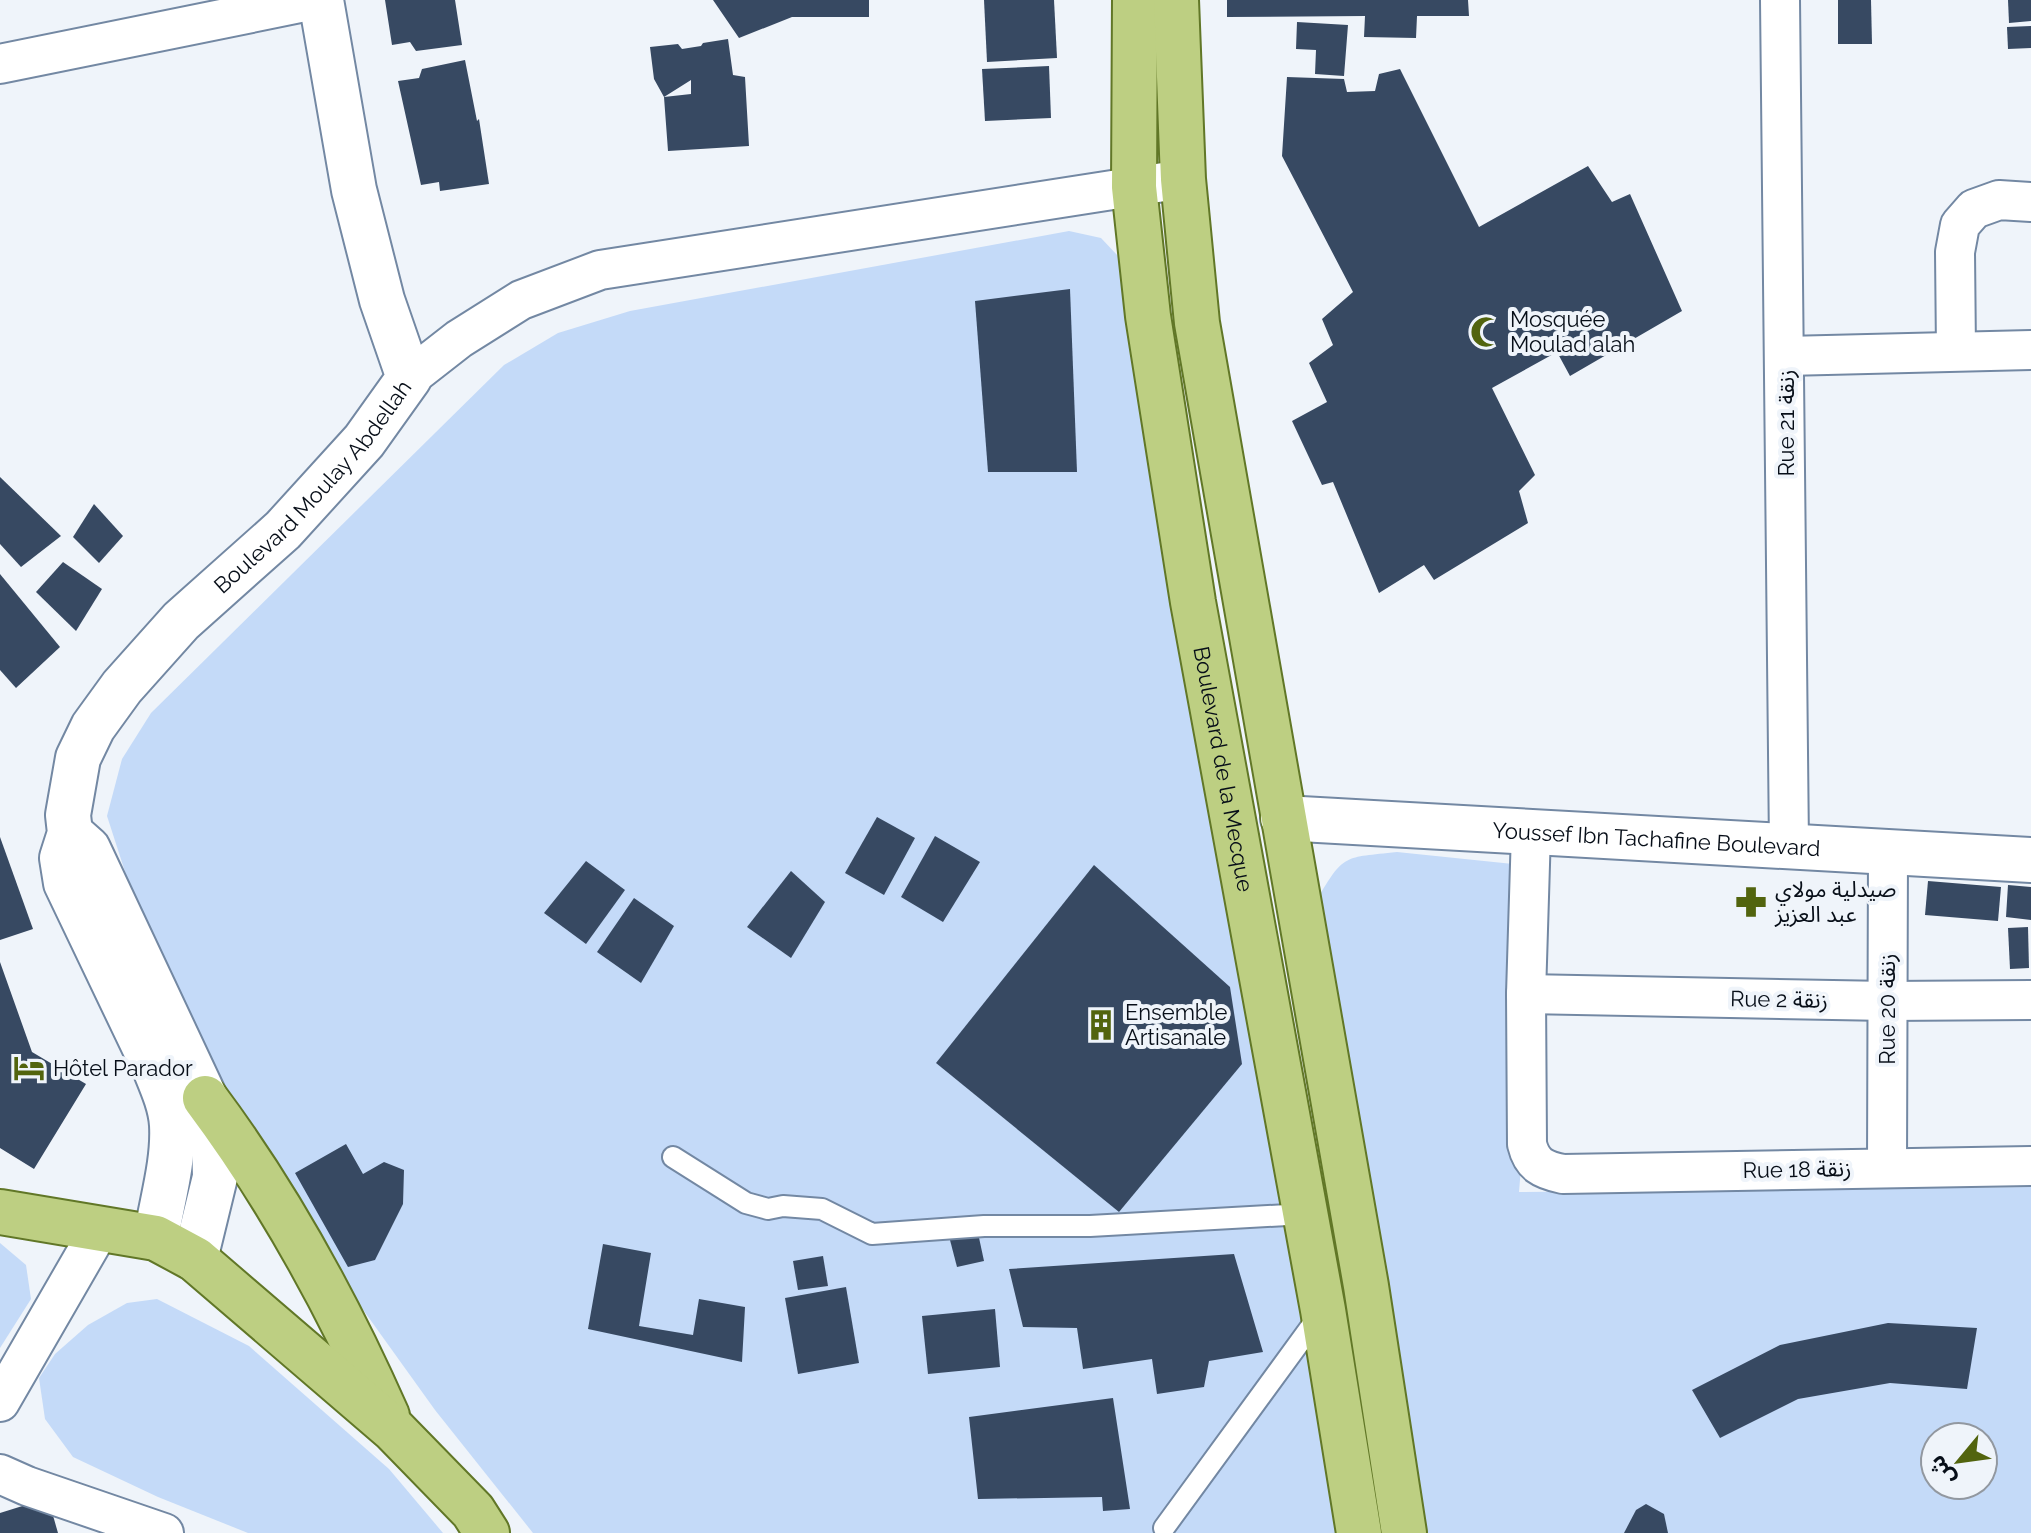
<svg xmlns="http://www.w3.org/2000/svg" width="2031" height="1533" font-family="Raleway,'Noto Sans Arabic',sans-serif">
  <rect width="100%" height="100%" fill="#eff4fa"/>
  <!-- green -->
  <g fill="#c4daf8" fill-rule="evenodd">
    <path d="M1069 231 1101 238 1118 256 1133 286 1345 1533H533L435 1410 308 1233 163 989 107 816 122 759 151 713 504 365 558 333 630 311Z"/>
    <path d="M1397 852 1513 864 1532 1032 1519 1192 2031 1187V1533H1423L1317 900C1344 853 1344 858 1397 852ZM1935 1437H1983V1485H1935Z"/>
    <path d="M0 1243 26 1265 31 1299 0 1348Z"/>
    <path d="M157 1299 249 1346 389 1469 443 1533H248L158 1497 73 1457 45 1419 39 1378 55 1354 88 1325 127 1303Z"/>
  </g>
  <!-- building -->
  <g fill="#374962">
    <path d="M385 0H455L462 45 416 51 410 42 392 45Z"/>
    <path d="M713 0H869V17H792L739 38Z"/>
    <path d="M984 0H1054L1057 58 987 62Z"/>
    <path d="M1227 0H1468L1469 16H1417L1416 38 1364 37 1365 16 1227 17Z"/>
    <path d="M1838 0H1871L1872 44H1838Z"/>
    <path d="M2008 0H2031V21L2009 23Z"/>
    <path d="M1297 22 1348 25 1344 76 1315 74 1316 50 1296 49Z"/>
    <path d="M2031 26V48L2008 49 2007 27Z"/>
    <path d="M728 39 733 75 745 77 749 146 668 151 664 97 691 94V80L664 97 654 79 650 47 678 44 682 49 701 46 703 43Z"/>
    <path d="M465 60 477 121 479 119 489 184 440 191 439 182 421 185 398 81 419 78 422 69Z"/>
    <path d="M1049 66 1051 118 985 121 982 69Z"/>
    <path d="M1400 69 1479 227 1588 166 1612 202 1630 194 1682 311 1570 376 1557 352 1492 388 1535 475 1519 491 1528 523 1434 580 1424 565 1379 593 1333 482 1322 485 1292 421 1327 402 1309 363 1333 345 1322 319 1353 292 1282 156 1287 77 1344 79 1347 92 1375 91 1379 74Z"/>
    <path d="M1070 289 1077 472H988L975 301Z"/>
    <path d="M0 477 61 536 21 567 0 544Z"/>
    <path d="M94 504 123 536 99 563 73 537Z"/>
    <path d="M63 562 102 589 76 631 36 592Z"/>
    <path d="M0 574 60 647 16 688 0 670Z"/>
    <path d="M877 817 915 838 884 895 845 873Z"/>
    <path d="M935 836 980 862 943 922 901 897Z"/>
    <path d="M0 837 33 929 0 940Z"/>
    <path d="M586 861 625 890 586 944 544 913Z"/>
    <path d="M1094 865 1230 987 1242 1064 1119 1212 936 1063Z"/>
    <path d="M791 871 825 902 791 958 747 927Z"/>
    <path d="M1928 881 2001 887 1998 921 1925 915Z"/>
    <path d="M2008 885 2031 887V920L2006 917Z"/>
    <path d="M634 898 674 926 641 983 597 952Z"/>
    <path d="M2028 927 2029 968 2010 969 2008 928Z"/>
    <path d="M0 962 32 1052 86 1084 34 1169 0 1148Z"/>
    <path d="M346 1144 363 1174 384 1162 404 1170 403 1204 375 1260 348 1267 295 1173Z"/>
    <path d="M978 1233 984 1261 957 1267 950 1240Z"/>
    <path d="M603 1244 651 1253 639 1326 693 1335 699 1299 745 1307 742 1362 588 1329Z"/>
    <path d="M1234 1254 1263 1352 1209 1361 1204 1387 1157 1394 1152 1359 1083 1369 1077 1328 1023 1327 1009 1269Z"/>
    <path d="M823 1256 828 1286 798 1290 793 1261Z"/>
    <path d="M846 1287 859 1363 798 1374 785 1298Z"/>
    <path d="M995 1309 1000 1367 928 1374 922 1316Z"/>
    <path d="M1888 1323 1977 1328 1967 1389 1890 1383 1798 1399 1720 1438 1692 1390 1780 1345Z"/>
    <path d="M1113 1398 1130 1509 1103 1511 1102 1497 978 1499 969 1417Z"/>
    <path d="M48 1498 58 1533H0V1513Z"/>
    <path d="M1646 1504 1664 1514 1668 1533H1624L1636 1510Z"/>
  </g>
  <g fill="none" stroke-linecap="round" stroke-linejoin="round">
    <defs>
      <g id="lane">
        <path d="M673 1157 746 1203 768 1209 783 1206 822 1209 872 1234 984 1226H1090L1305 1214"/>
        <path d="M1164 1528 1321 1313"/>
      </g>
      <g id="street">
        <path d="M1780 0 1789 846"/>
        <path d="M0 64 315 0"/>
        <path d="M1956 351 1955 252 1960 225 1974 209 1999 200 2031 202"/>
        <path d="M1786 356 2031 350"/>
        <path d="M409 378 459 339 521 300 600 270 1183 179"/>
        <path d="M1531 832 1526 994 1527 1144C1532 1165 1543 1170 1563 1174L2031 1166"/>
        <path d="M1526 994 1887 1001 2031 1000"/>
        <path d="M1887 1167 1888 852"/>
        <path d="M0 1402 101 1227"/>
        <path d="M0 1474 27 1486 164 1533"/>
      </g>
      <g id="secondary">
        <path id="s1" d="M1283 818 2031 860"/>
        <path d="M70 833 88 849 205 1098 214 1138 215 1177 195 1259"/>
        <path id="s2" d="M156 1238C162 1201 174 1162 172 1125 171 1107 163 1088 156 1071L66 883 62 858 70 833 68 815 78 758 93 727 122 687 181 621 283 530 364 441 409 378 382 300 354 190 321 0"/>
      </g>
      <g id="primary">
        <path id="s3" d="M1135 0 1134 187 1148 316 1193 602 1323 1310 1359 1533"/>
        <path d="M1176 0 1183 179 1197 323 1366 1286 1404 1533"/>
        <path d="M205 1098C279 1197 337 1303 387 1416"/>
        <path d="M0 1212 156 1238 195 1259 393 1429 473 1511 487 1533"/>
      </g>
    </defs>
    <!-- lane casing -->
    <use href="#lane" stroke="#7388a3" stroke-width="24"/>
    <!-- street casing -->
    <use href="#street" stroke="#7388a3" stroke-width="42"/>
    <!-- secondary casing -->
    <use href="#secondary" stroke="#7388a3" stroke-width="48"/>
    <!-- primary casing -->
    <use href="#primary" stroke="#617727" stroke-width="48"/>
    <!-- lane -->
    <use href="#lane" stroke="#fff" stroke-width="20"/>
    <!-- street -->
    <use href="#street" stroke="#fff" stroke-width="38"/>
    <!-- secondary -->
    <use href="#secondary" stroke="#fff" stroke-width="44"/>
    <!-- primary -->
    <use href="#primary" stroke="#bdcf82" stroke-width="44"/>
  </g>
  <!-- icons -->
  <defs>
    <symbol id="mosque-bare" viewBox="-9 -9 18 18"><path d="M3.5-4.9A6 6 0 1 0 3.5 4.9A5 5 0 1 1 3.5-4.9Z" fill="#52640e" stroke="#eff4fa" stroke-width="2.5" paint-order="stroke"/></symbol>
    <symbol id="pharmacy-bare" viewBox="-9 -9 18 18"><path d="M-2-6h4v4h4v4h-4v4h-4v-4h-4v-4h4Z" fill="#52640e" stroke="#eff4fa" stroke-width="2.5" paint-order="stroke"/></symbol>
    <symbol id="building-bare" viewBox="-9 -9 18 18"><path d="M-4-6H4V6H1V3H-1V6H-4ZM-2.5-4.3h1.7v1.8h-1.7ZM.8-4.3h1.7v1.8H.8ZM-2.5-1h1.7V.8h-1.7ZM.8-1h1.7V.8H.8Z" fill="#52640e" stroke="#eff4fa" stroke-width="2.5" paint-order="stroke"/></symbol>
    <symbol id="hotel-bare" viewBox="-9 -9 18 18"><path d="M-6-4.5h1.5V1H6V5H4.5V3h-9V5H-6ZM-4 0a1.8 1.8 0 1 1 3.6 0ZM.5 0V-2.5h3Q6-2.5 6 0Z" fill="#52640e" stroke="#eff4fa" stroke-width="2.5" paint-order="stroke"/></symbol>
  </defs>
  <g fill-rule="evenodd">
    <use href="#mosque-bare" x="1464" y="310" width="44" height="44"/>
    <use href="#pharmacy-bare" x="1729" y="880" width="44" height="44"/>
    <use href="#building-bare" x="1079" y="1003" width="44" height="44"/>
    <use href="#hotel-bare" x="7" y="1046" width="44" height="44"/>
  </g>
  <g text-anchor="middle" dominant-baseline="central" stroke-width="8" stroke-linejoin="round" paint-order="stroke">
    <!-- poi labels -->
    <g font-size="22" fill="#070e18" stroke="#eff4fa" text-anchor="start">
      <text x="1510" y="319">Mosquée<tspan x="1510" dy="25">Moulad alah</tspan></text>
      <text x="1775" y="889">صيدلية مولاي<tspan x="1775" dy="25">عبد العزيز</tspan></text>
      <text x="1125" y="1012">Ensemble<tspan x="1125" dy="25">Artisanale</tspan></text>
      <text x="53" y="1068">Hôtel Parador</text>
    </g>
    <!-- street labels -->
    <g font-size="22" fill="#070e18" stroke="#eff4fa">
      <text transform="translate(1786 423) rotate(-90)">Rue 21 زنقة</text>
      <text stroke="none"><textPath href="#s2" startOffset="868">Boulevard Moulay Abdellah</textPath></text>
      <text stroke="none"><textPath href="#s3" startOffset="776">Boulevard de la Mecque</textPath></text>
      <text stroke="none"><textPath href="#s1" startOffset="374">Youssef Ibn Tachafine Boulevard</textPath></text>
      <text transform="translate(1779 999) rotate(1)">Rue 2 زنقة</text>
      <text transform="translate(1887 1009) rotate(-90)">Rue 20 زنقة</text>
      <text transform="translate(1797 1169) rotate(-1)">Rue 18 زنقة</text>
    </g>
  </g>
  <!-- north arrow -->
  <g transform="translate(1959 1461) rotate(241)"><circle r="38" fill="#eff4fa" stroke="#9298a0" stroke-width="2"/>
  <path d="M0-6L14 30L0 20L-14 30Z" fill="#52640e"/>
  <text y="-12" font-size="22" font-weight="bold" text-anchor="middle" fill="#070e18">ش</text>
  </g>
</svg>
